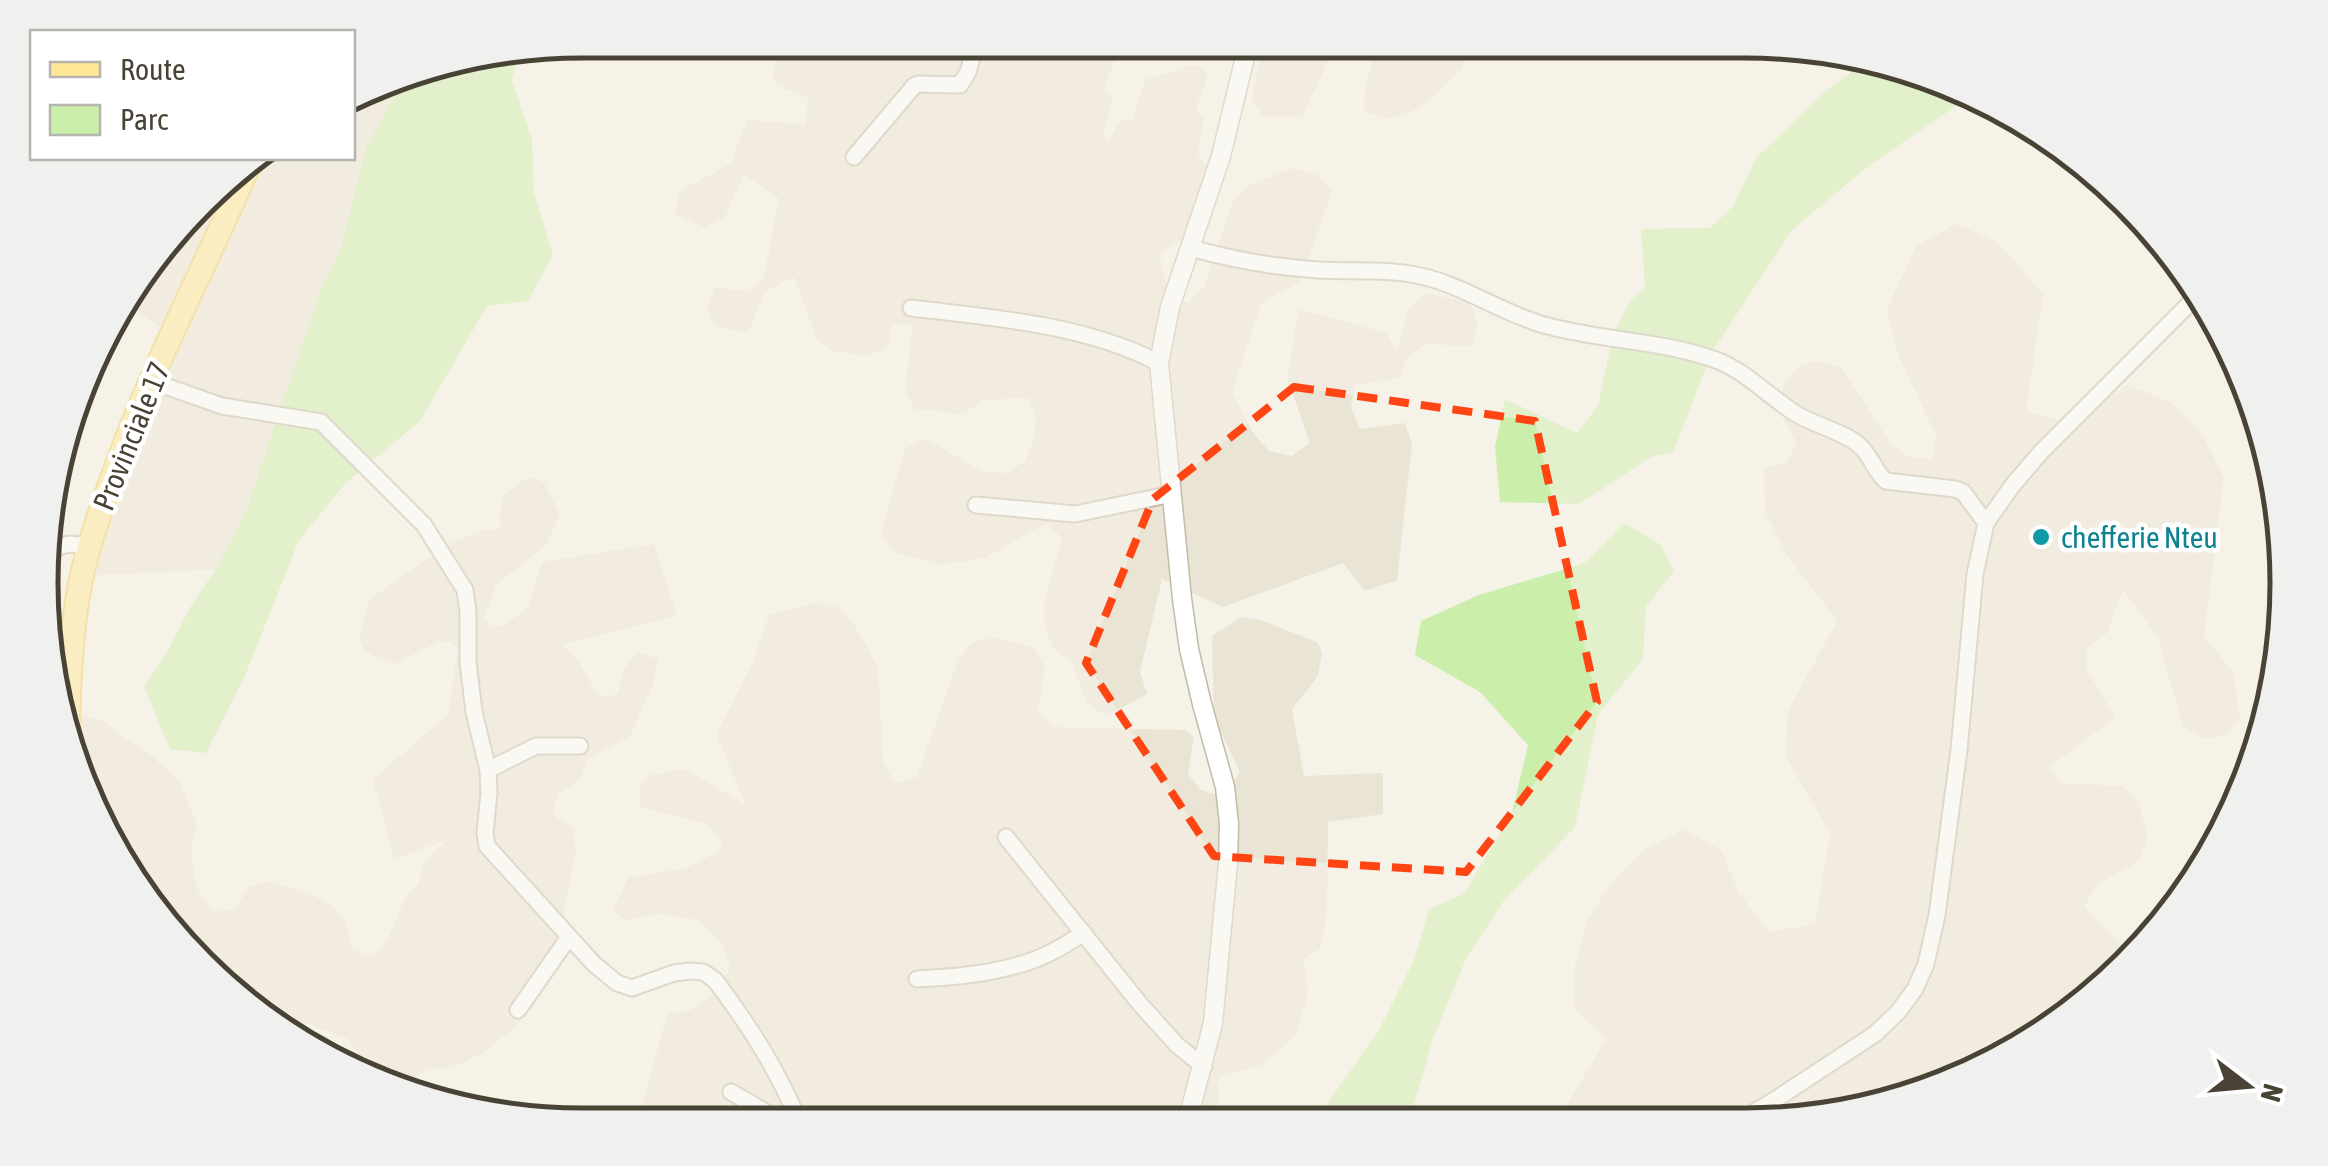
<svg xmlns="http://www.w3.org/2000/svg" width="2328" height="1166" font-family="'Asap Condensed',sans-serif">
  <rect width="100%" height="100%" fill="#f5f2e7"/>
  <!-- residential -->
  <g fill="#eae4d4">
    <path d="M812 40H1027L1022 60H1033L1043 40 1122 41 1103 90 1113 97 1104 133 1108 142 1122 119 1132 120 1145 80 1190 66H1202L1208 76 1196 109 1204 118 1198 154 1209 171 1205 193 1179 243 1159 252 1168 293 1188 303 1204 287 1233 200 1250 185 1294 168 1317 175 1332 191 1301 281 1261 303 1232 392 1253 433 1269 451 1292 456 1310 443 1287 378 1299 309 1386 333 1397 352 1409 308 1426 293 1471 303 1478 325 1471 346 1427 344 1407 357 1400 378 1355 385 1351 407 1360 429 1405 423 1412 444 1397 580 1365 591 1343 563 1223 607 1162 579 1140 672 1147 694 1106 716 1087 703 1071 662 1053 648 1045 627 1044 604 1062 538 1046 523 985 558 939 565 894 552 881 534 905 448 926 439 984 472 1007 473 1025 461 1033 441 1036 419 1028 398 983 400 964 414 915 409 905 391 913 324H891L888 347 867 356 833 351 817 340 794 277 765 291 748 333 714 327 707 307 715 287 748 292 764 277 779 199 744 174 725 217 704 227 675 214 680 191 730 164 748 120 806 125 808 98 776 85 772 74 779 51 810 43Z"/>
    <path d="M1265 41H1331L1332 53 1302 117H1264L1251 99Z"/>
    <path d="M1379 41H1468V46L1462 69 1429 101 1408 114 1385 119 1364 111 1365 88Z"/>
    <path d="M410 69 367 145 340 251 323 283 246 511 215 570 91 575 129 454 260 158H352L353 99Z"/>
    <path d="M235 172 165 330 121 302Z"/>
    <path d="M1956 224 1998 242 2043 294 2026 412 2069 422 2128 385 2170 402 2202 434 2224 478 2204 637 2233 671 2240 717 2226 736 2204 738 2183 727 2158 638 2123 589 2107 633 2087 648V670L2115 718 2049 767 2061 783 2123 786 2139 803 2148 839 2139 861 2095 886 2084 907 2127 950 2139 953 2047 1034 1952 1085 1815 1121 1549 1122 1562 1114 1606 1039 1574 1008 1575 964 1588 919 1612 882 1642 851 1683 830 1721 850 1739 893 1769 932 1815 924 1830 833 1785 755 1788 711 1837 621 1787 555 1765 511 1764 467 1785 464 1797 444 1777 406 1784 384 1798 366 1819 361 1841 367 1891 444 1911 458 1933 459 1936 436 1898 354 1887 310 1916 246Z"/>
    <path d="M534 477 544 483 560 514 545 546 496 585 484 618 491 627 502 626 521 613 529 604 542 562 654 544 677 616 563 645 580 663 597 694 608 698 618 692 624 669 637 652 658 659 654 682 630 737 588 758 580 780 559 793 555 803 553 815 573 827 576 851 559 936 538 993 519 1023 483 1053 450 1068 428 1069 419 1075 412 1089 361 1075 357 1052 348 1039 250 1003 199 967 96 823 65 723 86 716 107 723 123 738 143 748 178 780 197 824 192 847 193 871 199 892 214 912 236 909 248 887 270 881 313 895 333 906 347 924 351 948 372 957 387 941 404 900 418 883 425 862 446 840 394 859 373 780 448 714 458 648 449 641 438 642 395 664 373 656 364 650 359 639 368 604 374 596 449 544 480 531 502 528 499 518 504 495 523 480Z"/>
    <path d="M817 602 839 608 854 624 878 667 883 762 895 783 917 777 956 666 968 646 990 636 1033 647 1045 667 1038 710 1053 727 1185 730 1194 737 1188 774 1201 790 1224 797 1240 772 1214 717 1212 636 1241 617 1263 621 1317 642 1322 653 1318 676 1292 709 1304 776 1383 773V814L1328 822 1327 913 1320 949 1304 959 1308 993 1295 1037 1261 1065 1218 1078 1220 1123 585 1125 642 1107 667 1014 690 1010 716 992 730 968 723 944 698 920 662 914 626 920 612 911 628 878 686 868 718 852 722 841 706 824 639 807 641 783 650 775 685 769 746 805 716 734 753 662 769 615Z"/>
  </g>
  <!-- green -->
  <g fill="#cceeab">
    <path d="M520 50 512 80 532 140 534 192 553 255 528 301 487 306 420 421 345 484 299 540 244 678 206 753 170 749 144 687 168 650 191 606 215 570 246 511 323 283 340 251 367 145 410 69Z"/>
    <path d="M1863 63 1975 93 1866 168 1792 230 1712 352 1673 453 1653 456 1579 504 1500 502 1495 447 1505 399 1577 433 1598 406 1613 334 1630 301 1645 288 1641 229 1710 228 1733 206 1756 158 1825 92Z"/>
    <path d="M1624 523 1661 545 1674 571 1646 607 1643 659 1598 715 1575 827 1503 902 1466 959 1432 1041 1409 1123H1321L1324 1108 1378 1032 1415 958 1429 909 1464 894 1512 813 1528 745 1480 692 1415 655 1421 621 1479 595 1585 563Z"/>
  </g>
  <g fill="none" stroke-linecap="round" stroke-linejoin="round">
    <defs>
      <g id="minor">
        <path d="M854 157 914 86 918 84 960 85 968 72 977 40"/>
        <path d="M1191 248C1233 260 1275 267 1318 270 1348 272 1380 269 1410 274 1458 281 1498 312 1544 325 1601 341 1661 340 1716 360 1746 371 1770 398 1798 415 1817 426 1842 431 1859 445 1871 455 1874 471 1886 481L1955 489 1963 492 1986 523"/>
        <path d="M911 308C993 318 1084 324 1159 363"/>
        <path d="M151 381 222 406 321 422 424 525 465 590 468 612V662L474 712 488 770 489 793 485 833 487 846 594 964 617 983 632 988 674 973 690 971 703 972 715 980C750 1027 778 1070 800 1124"/>
        <path d="M976 505 1075 514 1172 494"/>
        <path d="M48 550 69 544 89 546"/>
        <path d="M488 770 536 746H580"/>
        <path d="M1006 837 1140 1004 1177 1045 1204 1067"/>
        <path d="M917 979C955 977 991 974 1028 962 1048 956 1066 944 1084 933"/>
        <path d="M518 1010 569 937"/>
        <path d="M731 1092 786 1124"/>
        <path d="M1738 1122 1773 1101 1875 1034 1898 1012 1915 989 1926 964 1937 915 1959 750 1975 574 1986 523 2012 486 2041 452 2195 298"/>
      </g>
      <path id="tertiary" d="M1187 1123 1213 1023 1228 863 1229 824 1225 787 1202 704 1189 649 1182 599 1159 363 1170 307 1221 156 1249 41"/>
      <path id="primary" d="M68 730C69 681 71 633 80 584 87 549 99 515 111 481 150 370 206 266 252 158"/>
    </defs>
    <!-- minor casing -->
    <use href="#minor" stroke="#c2bba8" stroke-width="19"/>
    <!-- tertiary casing -->
    <use href="#tertiary" stroke="#c2bba8" stroke-width="21"/>
    <!-- primary casing -->
    <use href="#primary" stroke="#f2cc59" stroke-width="26"/>
    <!-- minor -->
    <use href="#minor" stroke="#fff" stroke-width="15"/>
    <!-- tertiary -->
    <use href="#tertiary" stroke="#fff" stroke-width="18"/>
    <!-- primary -->
    <use href="#primary" stroke="#ffe796" stroke-width="22"/>
  </g>
  <!-- marked area -->
  <path d="M0 0H2328V1166H0ZM1294 387 1535 421 1597 702 1466 872 1214 856 1086 663 1153 499Z" fill="#f5f2e7" fill-opacity=".55" fill-rule="evenodd"/>
  <path fill="none" stroke="#ff4514" stroke-width="8" stroke-dasharray="20 12" stroke-linejoin="round" d="M1294 387 1535 421 1597 702 1466 872 1214 856 1086 663 1153 499Z"/>
  <!-- markers -->
  <circle fill="#0f9aa8" stroke="#fff" stroke-width="4" cx="2041" cy="537" r="10"/>
  <g text-anchor="middle" dominant-baseline="central" stroke-width="9" stroke-linejoin="round" paint-order="stroke">
    <!-- street labels -->
    <g font-size="30" fill="#494335" stroke="#fff">
      <text transform="translate(131 436) rotate(-68)">Provinciale 17</text>
    </g>
    <!-- culture labels -->
    <g font-size="30" fill="#0d838f" stroke="#fff" text-anchor="start">
      <text x="2061" y="537">chefferie Nteu</text>
    </g>
  </g>
  <!-- crop -->
  <path d="M0 0H2328V1166H0ZM583 58H1745A525 525 0 0 1 2270 583V583A525 525 0 0 1 1745 1108H583A525 525 0 0 1 58 583V583A525 525 0 0 1 583 58Z" fill="#f0f0ef" fill-rule="evenodd"/>
  <path fill="none" stroke="#494335" stroke-width="5" d="M583 58H1745A525 525 0 0 1 2270 583V583A525 525 0 0 1 1745 1108H583A525 525 0 0 1 58 583V583A525 525 0 0 1 583 58Z"/>
  <!-- legend -->
  <rect x="30" y="30" width="325" height="130" fill="#ffffff" stroke="#b6b4ae" stroke-width="2.5"/>
  <rect x="50" y="62" width="50" height="15" fill="#ffe796" stroke="#b6b4ae" stroke-width="2.5"/>
  <text x="120" y="80" font-size="30" fill="#494335">Route</text>
  <rect x="50" y="105" width="50" height="30" fill="#cceeab" stroke="#b6b4ae" stroke-width="2.5"/>
  <text x="120" y="130" font-size="30" fill="#494335">Parc</text>
  <!-- north arrow -->
  <g transform="translate(2248 1086) rotate(106)" stroke="#ffffff" stroke-width="8" paint-order="stroke">
  <path d="M0-8L18 38L0 25L-18 38Z" fill="#494335"/>
  <text y="-15" font-size="28" font-weight="bold" text-anchor="middle" fill="#494335">N</text>
  </g>
</svg>
